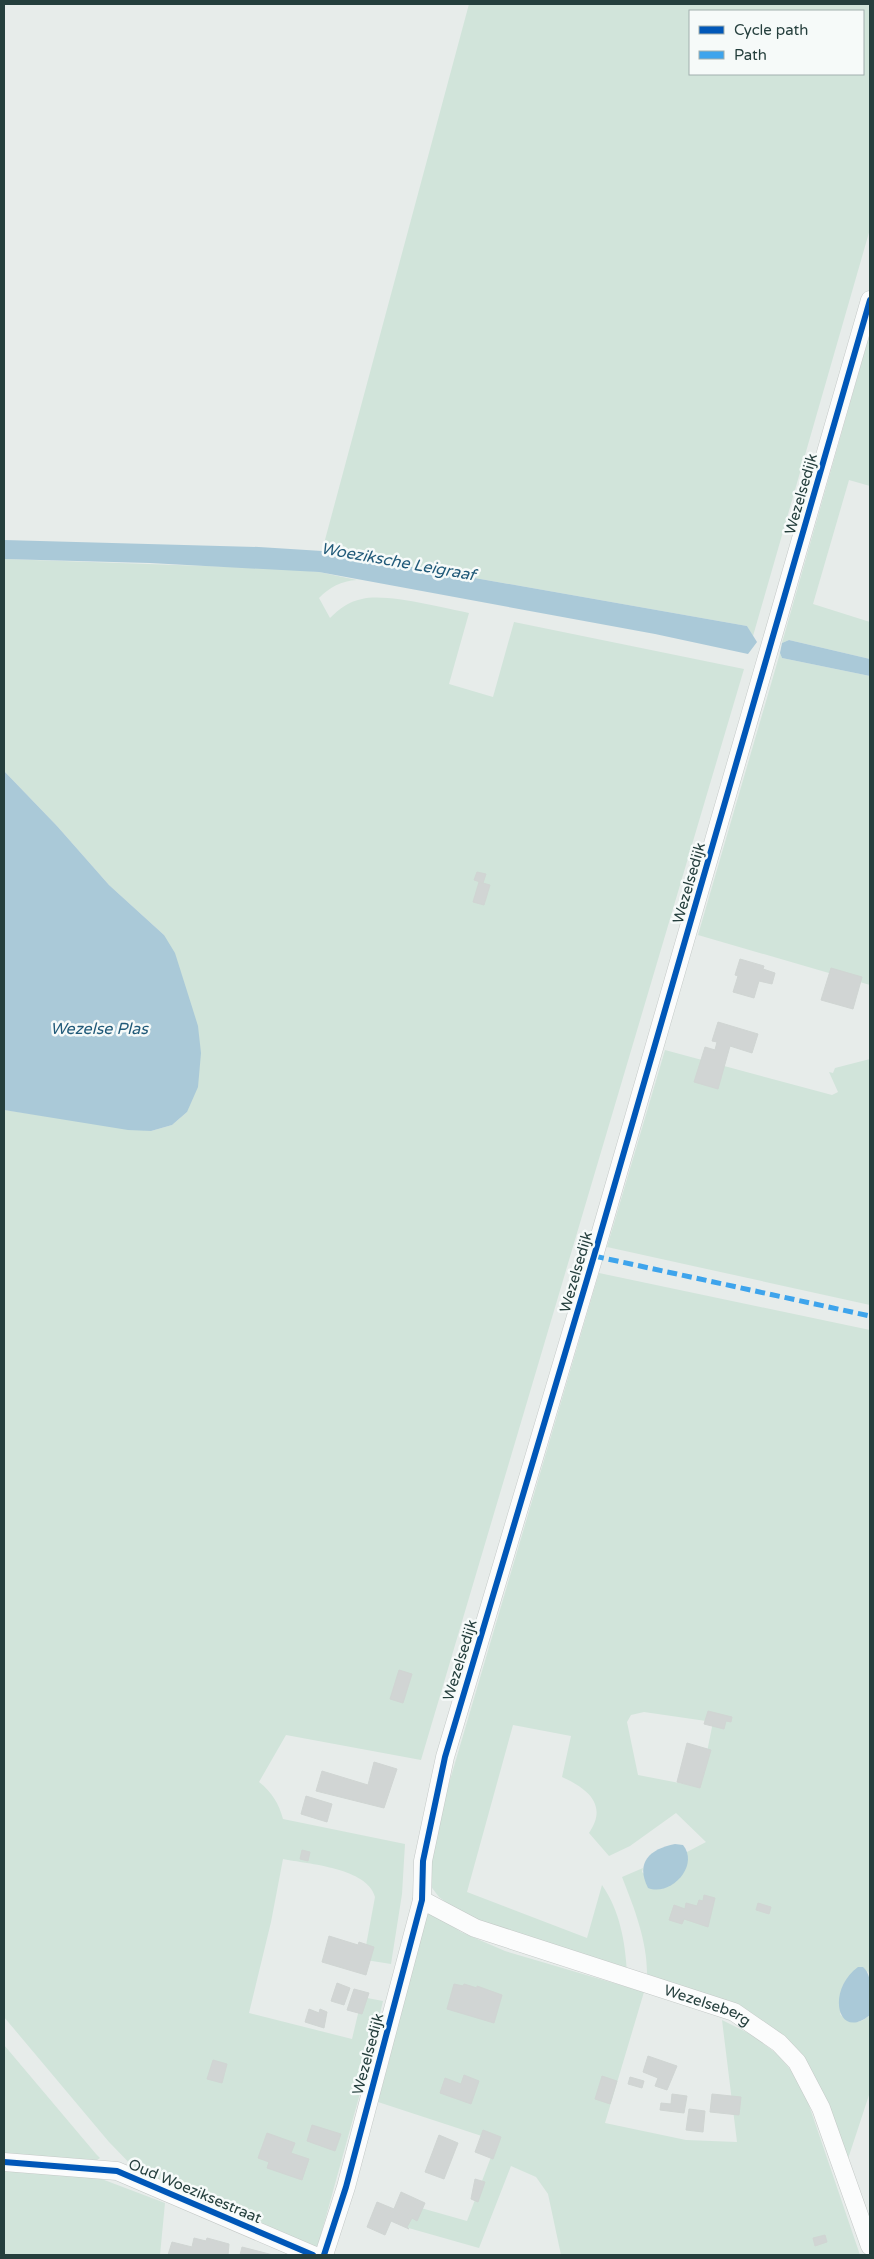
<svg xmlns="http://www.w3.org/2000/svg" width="874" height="2259" font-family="'Varela Round',sans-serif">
  <rect width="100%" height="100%" fill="#e7ecea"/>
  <!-- green -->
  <g fill="#d1e4da" fill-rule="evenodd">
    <path d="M469 4H870V229L753 636 747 626 322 551ZM690 11H863V74H690Z"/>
    <path d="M870 333V486L849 480 813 604 870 622V659L789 640 782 643Z"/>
    <path d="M4 559 289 569 319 572 357 580C341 581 330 587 319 598L330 618C340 608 348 602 362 599 387 593 443 608 469 613L449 684 493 697 514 622 744 669 421 1760 286 1735 259 1782C272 1792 279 1804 283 1819L405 1844 402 1894 391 1964 366 1960 365 1951 375 1897C368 1868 308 1864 283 1859L271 1922 249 2013 352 2039 362 1997 383 2001 364 2079 317 2249 141 2175 109 2142 4 2017V1110L151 1131 172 1125 187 1112 164 935 109 885 57 826 4 771Z"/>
    <path d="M780 653 782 658 870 676V985L698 935Z"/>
    <path d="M665 1050 832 1095 838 1092 829 1072 833 1073 835 1068 870 1059V1305L607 1247Z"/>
    <path d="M599 1273 870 1330V1977L868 1971 840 2014C850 2025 860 2024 870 2015V2092L844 2171 779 2039 647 1978C648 1943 635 1910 622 1877L643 1868 642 1872 661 1889C677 1883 687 1869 687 1852L706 1842 676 1813 630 1846 609 1856 589 1833C609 1804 586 1788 562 1777L571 1736 513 1725 467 1892 587 1938 602 1885C620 1911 625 1941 627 1972L471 1921 439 1897 426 1880 425 1865ZM644 1712 713 1722 700 1787 638 1775 627 1722 631 1715Z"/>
    <path d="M428 1910 461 1932 505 1951 644 1992 605 2123 686 2140 737 2142 722 2020 752 2035 777 2054 795 2075 809 2105 860 2255H561L548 2194 536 2177 511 2166 479 2248 405 2227 414 2206 467 2221 497 2141 378 2102Z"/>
    <path d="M4 2045 96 2154 100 2158 97 2160 4 2154Z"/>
    <path d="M4 2169 62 2172 99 2178 165 2203 160 2255H4Z"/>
  </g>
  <!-- water -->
  <g fill="#aac9d8">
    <path d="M4 540 259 547 322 551 747 626 757 642 748 654 655 634 319 572 150 563 4 559Z"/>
    <path d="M789 640 870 659V676L782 658 780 653 782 643Z"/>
    <path d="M4 771 57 826 109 885 164 935 175 953 193 1010 198 1026 201 1053 198 1087 187 1112 172 1125 151 1131 128 1130 4 1110Z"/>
    <path d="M675 1844 683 1845C700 1866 670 1897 648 1888 635 1862 650 1849 675 1844Z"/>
    <path d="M858 1967H863C874 1976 870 2000 870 2015 837 2042 826 1990 858 1967Z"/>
  </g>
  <!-- building -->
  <g fill="#d1d5d4" stroke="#d0d5d3">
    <path d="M477 872 486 874 483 883 474 880Z"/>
    <path d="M479 882 490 885 484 905 473 902Z"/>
    <path d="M740 959 764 966 763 969 775 973 772 984 759 981 754 998 733 992 738 976 735 975Z"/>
    <path d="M831 968 862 977 853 1009 821 1000Z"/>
    <path d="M718 1022 758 1034 752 1053 730 1046 718 1089 694 1082 705 1047 715 1050 717 1042 712 1041Z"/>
    <path d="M399 1670 412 1674 403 1703 390 1699Z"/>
    <path d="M708 1711 732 1717 731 1722 726 1721 724 1729 704 1724Z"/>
    <path d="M687 1743 711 1750 700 1788 677 1782Z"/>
    <path d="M374 1762 397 1769 384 1808 316 1791 322 1771 368 1785Z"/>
    <path d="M306 1796 332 1804 327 1822 301 1814Z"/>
    <path d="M302 1850 310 1852 308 1861 300 1859Z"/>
    <path d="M704 1895 715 1898 708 1927 684 1919 682 1924 669 1920 674 1905 685 1909 686 1903 697 1906 699 1900 703 1901Z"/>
    <path d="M758 1903 771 1907 769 1914 756 1910Z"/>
    <path d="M329 1936 358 1945 359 1942 374 1947 366 1975 322 1962Z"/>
    <path d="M337 1983 350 1988 344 2005 331 2001Z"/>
    <path d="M454 1984 463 1986 464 1984 477 1988V1986L502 1995 494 2023 447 2009Z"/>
    <path d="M354 1989 369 1993 362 2014 347 2010Z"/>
    <path d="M309 2009 319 2013 320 2009 327 2012 324 2028 305 2022Z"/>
    <path d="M648 2056 677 2066 667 2090 655 2086 658 2078 643 2072Z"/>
    <path d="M213 2060 227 2064 222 2083 207 2079Z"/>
    <path d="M464 2075 479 2081 471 2104 440 2093 445 2078 461 2084Z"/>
    <path d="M602 2076 617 2081 610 2104 595 2099Z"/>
    <path d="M630 2077 644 2081 642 2088 628 2084Z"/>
    <path d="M672 2094 687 2096 684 2113 660 2110 661 2103 671 2104Z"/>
    <path d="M712 2094 741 2097 739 2115 710 2112Z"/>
    <path d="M689 2109 705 2111 703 2132 686 2130Z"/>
    <path d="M312 2125 341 2134 335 2151 307 2141Z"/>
    <path d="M483 2130 501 2137 493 2159 475 2152Z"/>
    <path d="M267 2133 295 2143 291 2153 309 2159 302 2180 267 2168 269 2162 258 2158Z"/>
    <path d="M439 2135 458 2143 444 2179 425 2172Z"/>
    <path d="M475 2179 485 2182 478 2202 471 2199Z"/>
    <path d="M401 2192 425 2203 417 2221 412 2218 407 2227 409 2229 391 2221 385 2235 367 2227 377 2202 394 2209Z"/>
    <path d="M825 2235 827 2242 815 2246 813 2238Z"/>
    <path d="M194 2238 206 2241 207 2238 229 2244 228 2255H168L172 2242 192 2247Z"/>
    <path d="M242 2247 273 2255H240Z"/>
  </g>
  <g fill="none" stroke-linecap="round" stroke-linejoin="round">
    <defs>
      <g id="street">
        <path id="s1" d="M422 1900 475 1928 734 2012 779 2043 797 2062 821 2108 870 2246"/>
        <path d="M4 2162 117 2171 313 2255"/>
        <path d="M324 2255 346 2187 422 1900 423 1861 445 1757 594 1256 870 300"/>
      </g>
    </defs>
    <!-- street casing -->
    <use href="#street" stroke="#c4c9c7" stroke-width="19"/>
    <!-- street -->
    <use href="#street" stroke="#fbfcfc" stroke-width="18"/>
    <!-- quiet -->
    <path stroke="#3ea4ec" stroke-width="5" stroke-dasharray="10 5" stroke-linecap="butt" d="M594 1256 870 1316"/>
    <defs>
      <g id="cycleway">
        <path d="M4 2162 117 2171 313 2255"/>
        <path d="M324 2255 346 2187 422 1900 423 1861 445 1757 594 1256 870 300"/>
      </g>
    </defs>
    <!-- cycleway casing -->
    <use href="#cycleway" stroke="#f6faf9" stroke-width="9"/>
    <!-- cycleway -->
    <use href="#cycleway" stroke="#0057b8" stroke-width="6"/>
  </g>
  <g text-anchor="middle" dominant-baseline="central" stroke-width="5" stroke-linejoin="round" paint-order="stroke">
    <!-- street labels -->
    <g font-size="15" fill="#253f3d" stroke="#f6faf9">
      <text transform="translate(801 494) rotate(-74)">Wezelsedijk</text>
      <text transform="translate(689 883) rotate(-74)">Wezelsedijk</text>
      <text transform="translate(576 1272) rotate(-74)">Wezelsedijk</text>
      <text transform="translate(460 1660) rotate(-73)">Wezelsedijk</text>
      <text stroke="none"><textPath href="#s1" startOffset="305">Wezelseberg</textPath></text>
      <text transform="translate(368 2054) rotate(-75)">Wezelsedijk</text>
      <text transform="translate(195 2191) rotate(23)">Oud Woeziksestraat</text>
    </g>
    <!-- water labels -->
    <g font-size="16" font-style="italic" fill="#215a79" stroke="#f6faf9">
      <text transform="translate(398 562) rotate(10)">Woeziksche Leigraaf</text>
      <text x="99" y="1029">Wezelse Plas</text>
    </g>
  </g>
  <!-- border -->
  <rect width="874" height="2259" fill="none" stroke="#253f3d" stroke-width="10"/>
  <!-- legend -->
  <rect x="689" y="10" width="175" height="65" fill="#f6faf9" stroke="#a2afae"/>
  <rect x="699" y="26" width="25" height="8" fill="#0057b8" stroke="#a2afae"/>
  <text x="734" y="35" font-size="15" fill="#253f3d">Cycle path</text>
  <rect x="699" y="51" width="25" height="8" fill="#3ea4ec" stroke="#a2afae"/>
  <text x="734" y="60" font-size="15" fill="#253f3d">Path</text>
</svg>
